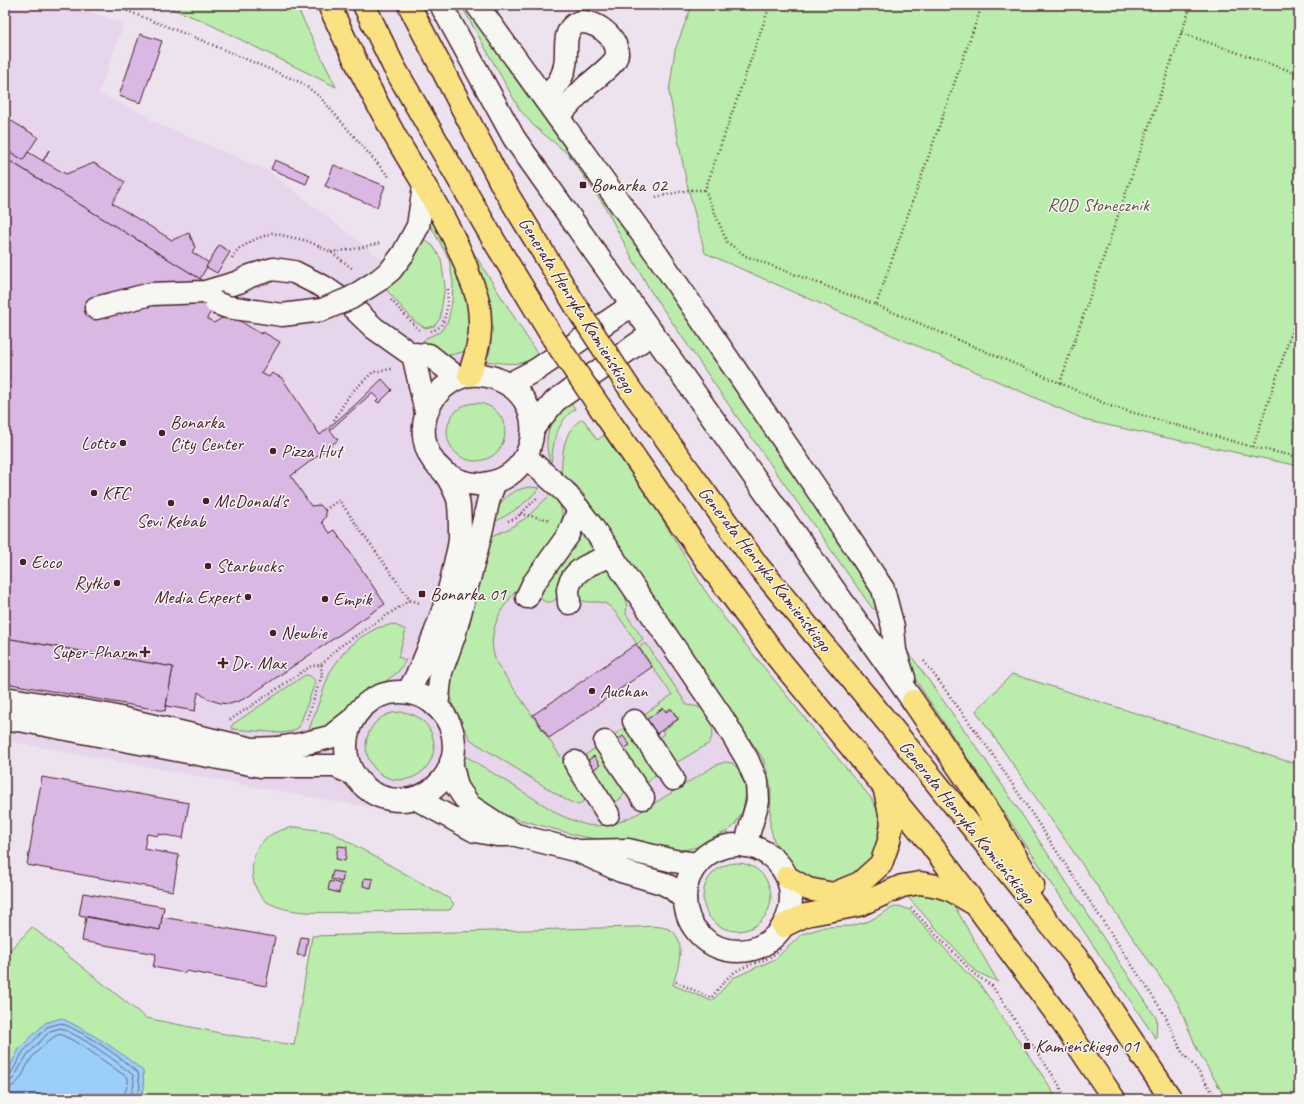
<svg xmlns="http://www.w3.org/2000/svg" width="1304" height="1104" font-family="Caveat,sans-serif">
  <rect width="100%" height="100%" fill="#ede3ee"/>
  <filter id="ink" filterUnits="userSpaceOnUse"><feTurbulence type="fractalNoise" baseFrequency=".025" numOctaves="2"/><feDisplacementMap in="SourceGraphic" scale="8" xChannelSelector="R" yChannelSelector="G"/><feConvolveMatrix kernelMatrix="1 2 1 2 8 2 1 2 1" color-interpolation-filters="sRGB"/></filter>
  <g filter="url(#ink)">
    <!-- built -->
    <path fill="#e7d6eb" d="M5 5H71L124 24 99 93 148 116 152 121 269 171 415 285 603 480 810 760 659 837 354 805 6 741 5 743Z"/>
    <!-- green -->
    <g fill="#baecac" stroke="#82866c">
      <path d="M162 5H296L336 87 203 21Z"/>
      <path d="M461 5H466L649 257 868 579 881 612 872 608 735 414 650 290 631 256 604 205 568 154 534 126 520 110Z"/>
      <path d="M692 5H1299V466L1088 421 705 253 686 180 669 92 675 50Z"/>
      <path d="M431 221 434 222 451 249 469 304 472 337 468 348 465 351 459 353 450 355 439 352 423 341 426 338 440 332 448 321 452 301 453 283 449 259 429 223Z"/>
      <path d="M422 238 433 246 441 259 445 286 440 319 434 326 425 328 414 321 382 285Z"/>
      <path d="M470 247 538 355C520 368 505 363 484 361L489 354 491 344 490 326 482 279Z"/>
      <path d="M571 402 575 409C557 421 553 443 551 464 544 447 546 426 558 412 562 409 567 406 571 402Z"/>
      <circle cx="476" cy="432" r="29"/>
      <path d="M582 419 584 420 597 440 604 435 657 510 704 589 725 619 812 727 871 798 877 809 881 823 879 845 867 868 834 884 813 880 798 871 774 841 770 826 771 788 768 775 763 759 582 492 576 485 561 474C563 454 562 431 582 419Z"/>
      <path d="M529 487 540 488C525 504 511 514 492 523 500 502 504 492 529 487Z"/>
      <path d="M551 494C564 504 564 519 560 533L502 609C492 628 488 648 499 667L568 767 585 797 584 801 578 805 566 800 477 744 470 739 459 719 452 703 449 676 488 538 508 529 526 518Z"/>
      <path d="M580 532H584L594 547V551L556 599C549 605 541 602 538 594Z"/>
      <path d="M606 569 609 571C620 587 629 593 626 614L643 639 637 644C630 634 616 609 606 604 596 599 585 606 577 597V585L588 573Z"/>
      <path d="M393 624 406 630 398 657 406 660 398 672 386 681 367 690 356 699 332 727 308 732 330 672 344 652 361 637 377 628Z"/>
      <path d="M646 643 687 705C693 706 698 706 703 709 714 717 716 734 708 744L676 763H673L654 741 664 734 662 731 679 719 671 708 666 711 663 708 650 717 647 715 639 720 640 717 672 695 639 647Z"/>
      <path d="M904 648 912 657 985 759 1157 1019 1156 1039 928 699 912 674Z"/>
      <path d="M1012 674 1299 765V1099H1226L1197 1049 1178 1003 976 711Z"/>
      <path d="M305 675C310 675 315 678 315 683L299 727 293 731 282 733 232 729 231 727 233 724Z"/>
      <circle cx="400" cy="746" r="34"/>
      <path d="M628 725 657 769 656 774 648 782H645L610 738Z"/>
      <path d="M598 746 625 790C623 797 620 802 612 801L581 758Z"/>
      <path d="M464 755 560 815 577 822 587 825 597 826 617 823 637 814 716 765 725 762 732 763 740 770 745 786 746 793 743 810 735 825 728 831 709 839 697 847 675 852 579 836 492 812 469 793 462 768Z"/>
      <path d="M296 827 331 832 450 899 454 904 450 910C421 910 391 911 362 912 335 912 295 916 271 904 253 896 249 871 255 854 262 836 278 829 296 827Z"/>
      <circle cx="737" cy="897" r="34"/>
      <path d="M920 892 944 898 955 907 998 982 979 973 971 967 905 894Z"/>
      <path d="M899 906 910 910 965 971 979 983 1051 1088 1056 1099H5V955L32 927 146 1018 230 1035 294 1045 312 936 634 927C645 927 662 924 672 931 687 942 677 971 673 985L712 1001 733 978 775 959 802 934 825 927 851 926 869 921 892 908Z"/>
    </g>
    <!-- water -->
    <path fill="#9bcef9" stroke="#7b88a7" d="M61 1018C92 1033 117 1049 143 1071L144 1089 138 1099H5V1076L19 1049 45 1023Z"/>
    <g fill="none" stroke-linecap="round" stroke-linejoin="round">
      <!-- shore -->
      <g stroke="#6a657d" stroke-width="1">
        <path d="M5 1077 10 1075 23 1052 47 1027 61 1023C89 1035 115 1053 138 1073L140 1088 135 1099"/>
        <path d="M5 1082 9 1081 13 1079 27 1055 50 1031 61 1028C87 1040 111 1057 133 1075 136 1088 131 1089 130 1099"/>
        <path d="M5 1088C21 1087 23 1070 31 1059 37 1051 51 1037 60 1034L80 1044 128 1078C129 1086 124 1091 124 1099"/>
      </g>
    </g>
    <!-- building -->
    <g fill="#d9b8e4" stroke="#4a1f2b">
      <path d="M140 34 162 41 141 103 119 96Z"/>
      <path d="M5 117 38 137 23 160 5 149Z"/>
      <path d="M5 149 23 160 28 152 43 161 49 150 43 161 66 174 94 163 125 182 112 203 172 240 189 233 195 247 192 252 209 263 200 279 5 158Z"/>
      <path d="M5 158 223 293 207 318 214 323 222 318 227 317 237 319 261 334 263 332 280 342 261 373 269 377 272 373 282 378 320 435 355 405 382 379 392 390 379 403 376 401 378 399 372 393 330 430 338 440 291 476 311 506 320 505 325 510 326 516 322 522 330 533 335 530 385 604 246 698 239 701 230 704 220 703 208 699 198 692 195 711 166 706 173 667 5 638Z"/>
      <path d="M275 160 310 175 306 184 271 169Z"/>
      <path d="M334 165 385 186 377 207 325 186Z"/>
      <path d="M219 245 230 252 217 273 206 267Z"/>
      <path d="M5 638 173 667 165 711 5 683Z"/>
      <path d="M636 644 652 667 549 738 533 715Z"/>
      <path d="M663 708 666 712 671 709 678 719 652 737 642 723Z"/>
      <path d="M623 736 630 745 619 752 613 743Z"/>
      <path d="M594 756 600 765 589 772 583 764Z"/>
      <path d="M42 777 189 803 183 838 158 834V836L147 834 144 849 179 855 173 891 27 865Z"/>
      <path d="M338 846 347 847 345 861 336 859Z"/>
      <path d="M333 871 344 873 342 882 331 879Z"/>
      <path d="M364 878 373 879 371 888 363 886Z"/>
      <path d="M330 881 341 884 339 893 328 890Z"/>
      <path d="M83 893 164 907 160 930 79 915Z"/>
      <path d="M86 917 160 930 162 917 275 937 266 986 186 971 185 973 153 967 156 954 82 941Z"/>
      <path d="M301 937 308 938 305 956 297 955Z"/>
    </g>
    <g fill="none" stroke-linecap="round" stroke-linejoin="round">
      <defs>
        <g id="minor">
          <path d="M441 5 514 138 913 701"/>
          <path d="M477 5 658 256 820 494 883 589 893 627 895 651 904 678"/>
          <path d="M545 99C554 89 563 79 565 65 568 52 562 34 574 25 589 13 626 41 615 60 611 66 594 80 588 85 577 95 568 106 558 117"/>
          <path d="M403 254 418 226 424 186"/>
          <path d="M96 308 151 294 205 292 239 282 250 276 273 269 294 272 324 287 350 305 374 328 408 352 413 354 429 355 458 378"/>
          <path d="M413 354 426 412"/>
          <path d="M509 384 536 370 632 305"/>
          <path d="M533 428 555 401 653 333"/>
          <path d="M526 457 565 492 591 525 723 719 747 759 757 782 758 801 745 846"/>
          <path d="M527 597 533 584 569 534 579 509"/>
          <path d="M569 603C569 599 568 594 568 590 571 569 595 561 613 556"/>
          <path d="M408 692C413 682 420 671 424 660 438 629 450 592 456 559 458 552 460 543 460 535 460 527 460 503 457 496 454 489 450 481 446 475 443 470 437 466 434 462 414 434 425 397 453 381 470 371 491 374 507 384 549 408 536 475 489 483 485 484 481 485 477 484 465 484 456 479 446 474"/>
          <circle cx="400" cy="746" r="54"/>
          <path d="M5 698 107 715 252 749 277 748 302 744 330 737 354 718"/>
          <path d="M437 707 441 672 454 636 479 541 489 498 495 482"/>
          <path d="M5 721 19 720 261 766H335L353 774"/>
          <path d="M634 721 673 779"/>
          <path d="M605 742 643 798"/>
          <path d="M451 762 457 787 470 806 499 825 516 835 578 851 621 871 662 883 672 888 685 900"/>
          <path d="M575 762 608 814"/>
          <path d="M415 798 475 831 497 835H509"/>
          <circle cx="738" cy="898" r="53"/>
          <path d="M583 851 628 850 674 861 697 864"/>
        </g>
        <g id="major">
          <path d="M329 5C349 49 371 93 395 136 421 182 454 227 470 278 473 285 476 293 478 301 483 331 479 347 469 375"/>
          <path d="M364 5 394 67 493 239 553 338"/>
          <path d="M409 5 503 187 582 316"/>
          <path d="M630 389 758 566 897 734 1077 958 1171 1099"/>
          <path d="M601 409 708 563 777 657 930 843 1058 1016 1114 1099"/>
          <path d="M913 701 985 806 1033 885"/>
          <path d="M787 877 808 889 833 894 860 883 881 864 889 841 892 823 885 791"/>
          <path d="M783 926 806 915 859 905 902 886 920 883 938 886 951 890 971 902"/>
        </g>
      </defs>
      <!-- minor casing -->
      <use href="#minor" stroke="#4a1f2b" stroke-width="25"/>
      <!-- major casing -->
      <use href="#major" stroke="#4a1f2b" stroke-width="25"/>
      <!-- path -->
      <g stroke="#4a1f2b" stroke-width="2.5" stroke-dasharray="1 3" stroke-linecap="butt">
        <path d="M112 5 201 40 302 83 320 97 390 178"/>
        <path d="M770 5 705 190 727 242 746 256 876 305 982 5"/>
        <path d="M1181 33 1299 74"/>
        <path d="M656 197 689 190H705"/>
        <path d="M331 252 354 249 381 243"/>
        <path d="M232 258 238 249 256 239 272 233 308 241 331 252 353 269"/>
        <path d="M391 300 419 330"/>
        <path d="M876 305 1060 383 1191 5"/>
        <path d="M431 331C434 330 440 328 442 324 447 317 448 296 448 288"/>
        <path d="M1060 383 1110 406 1253 447 1299 310"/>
        <path d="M334 420 350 394 373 372 392 369"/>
        <path d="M1253 447 1299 457"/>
        <path d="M325 510 339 500 410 600 420 603"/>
        <path d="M520 514 551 520"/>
        <path d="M508 521 516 518 537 498"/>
        <path d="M924 661 991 752 1165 1015 1182 1052 1196 1068 1217 1099"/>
        <path d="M307 719 322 675 321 665"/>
        <path d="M230 720 311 666 321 665 339 647 410 600"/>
        <path d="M911 908 974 974 992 986 1058 1083 1066 1099"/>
        <path d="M676 982 711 998C719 988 725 979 735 972 750 962 767 963 780 949"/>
      </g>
      <!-- minor -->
      <use href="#minor" stroke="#f6f6f2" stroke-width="22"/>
      <!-- major -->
      <use href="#major" stroke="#fae181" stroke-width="22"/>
      <defs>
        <path id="minor-bridge" d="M216 303 227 307 282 315 322 310 351 298 379 280 391 270 403 254"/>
        <g id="major-bridge">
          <path d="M582 316 630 389"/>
          <path d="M553 338 601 409"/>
        </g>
      </defs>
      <!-- minor-bridge casing -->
      <use href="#minor-bridge" stroke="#4a1f2b" stroke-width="25" stroke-linecap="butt"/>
      <!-- major-bridge casing -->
      <use href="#major-bridge" stroke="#4a1f2b" stroke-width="25" stroke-linecap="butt"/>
      <!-- minor-bridge -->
      <use href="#minor-bridge" stroke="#f6f6f2" stroke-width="22"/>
      <!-- major-bridge -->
      <use href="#major-bridge" stroke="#fae181" stroke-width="22"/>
    </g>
  </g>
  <!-- markers -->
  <g fill="#4a1f2b" stroke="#f6f6f2" stroke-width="1.5">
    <rect x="579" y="181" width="8" height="8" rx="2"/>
    <circle cx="162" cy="433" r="4"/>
    <circle cx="123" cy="443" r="4"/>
    <circle cx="273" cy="451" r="4"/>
    <circle cx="94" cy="493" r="4"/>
    <circle cx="206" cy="501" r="4"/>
    <circle cx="171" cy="503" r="4"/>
    <circle cx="23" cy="562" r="4"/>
    <circle cx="208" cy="566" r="4"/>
    <circle cx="117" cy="583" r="4"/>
    <rect x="418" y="590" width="8" height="8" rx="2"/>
    <circle cx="248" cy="597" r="4"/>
    <circle cx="325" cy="599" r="4"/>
    <circle cx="273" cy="633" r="4"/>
    <path d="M143 646h4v4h4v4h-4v4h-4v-4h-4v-4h4z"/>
    <path d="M221 657h4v4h4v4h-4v4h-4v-4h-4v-4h4z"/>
    <circle cx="592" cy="691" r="4"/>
    <rect x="1023" y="1042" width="8" height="8" rx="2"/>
  </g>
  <g text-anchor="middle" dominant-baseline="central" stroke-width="3" stroke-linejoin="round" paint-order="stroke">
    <!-- poi labels -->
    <g font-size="19" fill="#4a1f2b" stroke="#f6f6f2" text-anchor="start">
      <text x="591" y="185">Bonarka 02</text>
      <text x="170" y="422">Bonarka<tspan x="170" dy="22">City Center</tspan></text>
      <text x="115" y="443" text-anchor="end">Lotto</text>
      <text x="281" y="451">Pizza Hut</text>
      <text x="102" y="493">KFC</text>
      <text x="214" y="501">McDonald's</text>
      <text x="171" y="521" text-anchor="middle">Sevi Kebab</text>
      <text x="31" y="562">Ecco</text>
      <text x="216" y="566">Starbucks</text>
      <text x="109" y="583" text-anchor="end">Ryłko</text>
      <text x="430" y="594">Bonarka 01</text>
      <text x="240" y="597" text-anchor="end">Media Expert</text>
      <text x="333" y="599">Empik</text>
      <text x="281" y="633">Newbie</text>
      <text x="137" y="652" text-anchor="end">Super-Pharm</text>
      <text x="231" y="663">Dr. Max</text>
      <text x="600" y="691">Auchan</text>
      <text x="1035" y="1046">Kamieńskiego 01</text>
    </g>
    <!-- park labels -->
    <g font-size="19" fill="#66524b" stroke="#f6f6f2">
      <text x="1098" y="205">ROD Słonecznik</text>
    </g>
    <!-- street labels -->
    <g font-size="19" fill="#4a1f2b" stroke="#f6f6f2">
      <text transform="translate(577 305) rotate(58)">Generała Henryka Kamieńskiego</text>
      <text transform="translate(765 569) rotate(52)">Generała Henryka Kamieńskiego</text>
      <text transform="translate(967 822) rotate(51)">Generała Henryka Kamieńskiego</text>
    </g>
  </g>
  <!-- margin -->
  <rect width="1304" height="1104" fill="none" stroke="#f6f6f2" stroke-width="20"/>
  <rect x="10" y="10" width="1284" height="1084" fill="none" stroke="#4a1f2b" stroke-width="1.5" filter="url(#ink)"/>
</svg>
